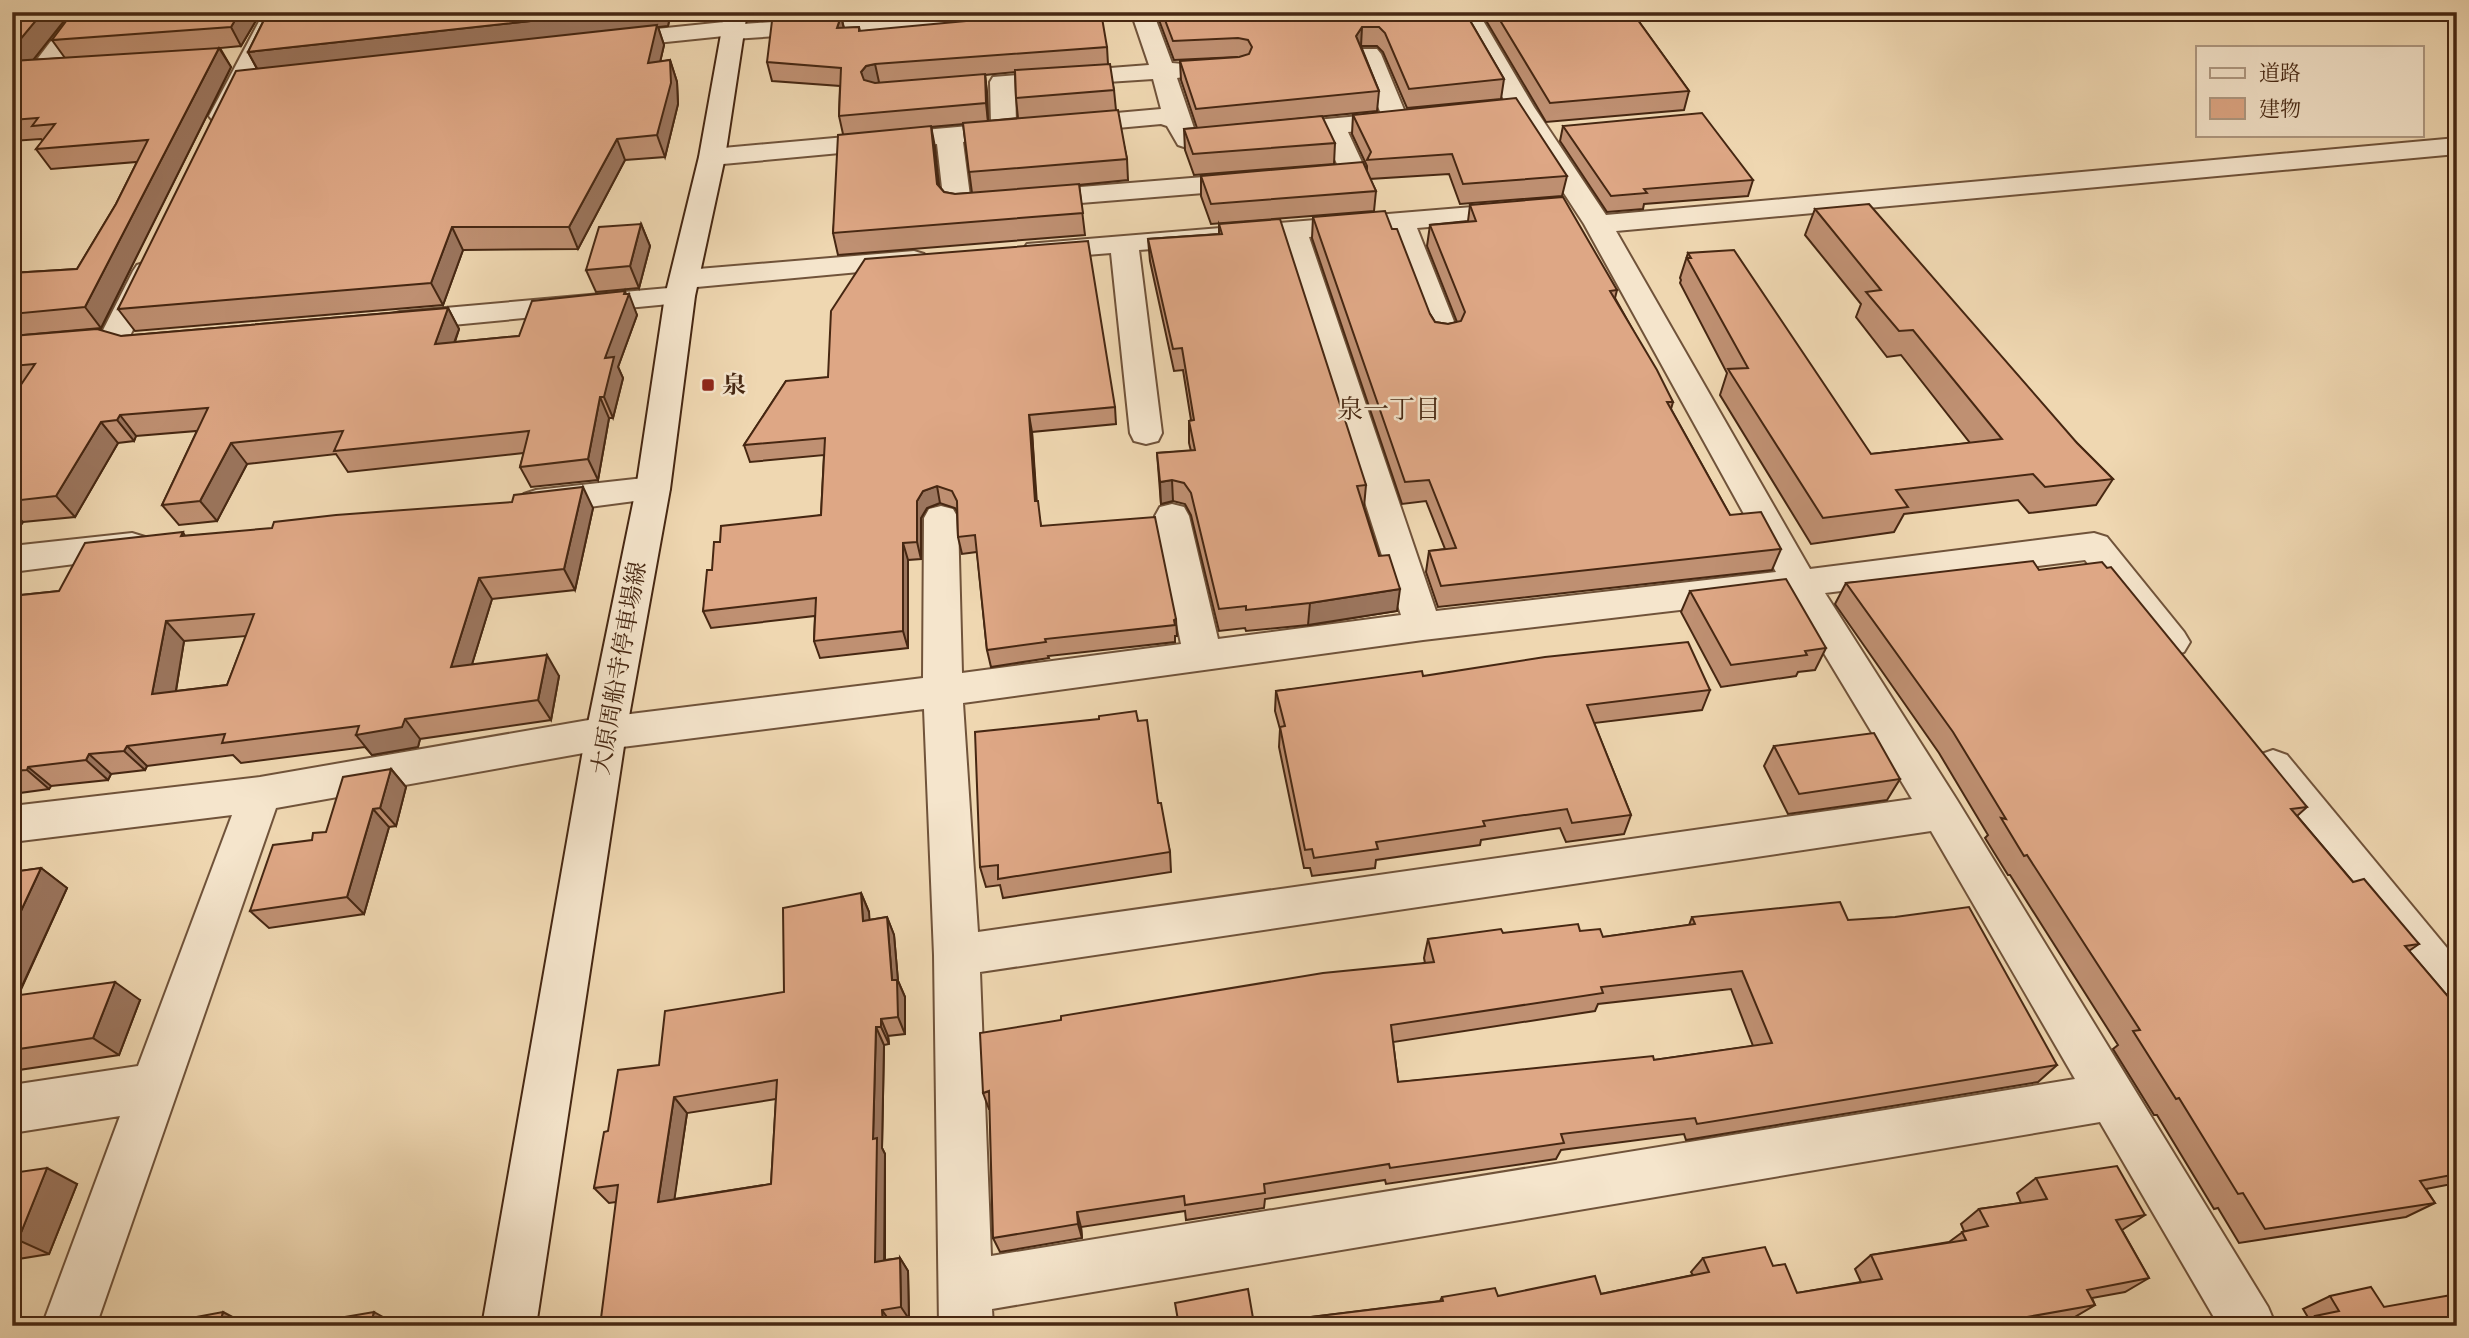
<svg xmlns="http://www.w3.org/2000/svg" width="2469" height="1338" font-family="'IM FELL Great Primer','Noto Serif JP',serif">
  <rect width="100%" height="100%" fill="#efd7b1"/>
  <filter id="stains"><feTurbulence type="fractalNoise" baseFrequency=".00286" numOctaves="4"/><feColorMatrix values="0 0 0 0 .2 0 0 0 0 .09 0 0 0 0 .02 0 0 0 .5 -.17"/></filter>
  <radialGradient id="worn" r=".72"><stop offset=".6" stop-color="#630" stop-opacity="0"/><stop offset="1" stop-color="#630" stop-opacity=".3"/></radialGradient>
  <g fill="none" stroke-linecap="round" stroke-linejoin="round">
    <defs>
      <g id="street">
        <path d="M73 12H96L50 75 41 77 32 75 29 70Z"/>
        <path d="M264 12H287L235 116 231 121 222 124 213 121 209 116Z"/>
        <path d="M922 12H1038L1035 17 1027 19 733 39 724 36 608 48 600 46 596 41 600 36 608 34 734 21 743 24Z"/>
        <path d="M1131 12H1153L1172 63 1195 65 1198 70 1195 75 1177 78 1195 131 1381 114 1357 54 1361 49H1377L1381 54 1405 112 1413 114 1417 119 1413 124 1404 127 1348 132 1367 173 1363 179C1345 183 1322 186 1304 182L1300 176 1304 170 1338 166 1323 134 1187 148 1178 145 1167 126 1161 124 963 142 970 196 1253 173 1262 175 1266 181 1262 187 1253 189 958 213 948 211 944 205 937 144 712 165 703 163 699 157 703 151 712 149 991 124 990 82 993 77 1149 65ZM1153 79 1161 109 1016 122 1015 88Z"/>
        <path d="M1455 12H1478L1534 107 1606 215 2457 138V154L1616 231 1810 569 2094 533 2107 537 2184 632 2190 642 2184 652 2171 656 2158 652 2085 560 1825 593 1957 800 2268 1307 2276 1326H2219L2100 1122 992 1309 993 1326H939L934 955 924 709 606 749 276 808 96 1326H42L120 1116 12 1133V1085L138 1066 232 815 12 842V806L260 777 606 717 923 678 924 518 929 509 941 506 953 509 958 518 962 673 1181 644 1155 516 1160 507 1172 504 1184 507 1189 516 1218 639 1401 615 1281 239 1139 250 1162 433 1158 441 1146 444 1134 441 1130 433 1111 253 1037 259 1027 256 1023 250 1027 244 1521 203 1531 205 1535 211 1531 217 1521 219 1417 228 1459 334 1455 341 1444 343 1433 341 1429 334 1390 230 1309 237 1436 611 1776 572 1584 224 1508 107ZM1790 597 1912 799 978 932 963 703 1423 640ZM1931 831 2075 1079 991 1256 980 972Z"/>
        <path d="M914 251 924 254 928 260 924 266 686 288 676 285 671 279 676 273 686 270Z"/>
        <path d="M147 262 157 265 161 271 129 338 125 345 114 347 103 345 99 338 133 271 137 265Z"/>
        <path d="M680 287 690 290 695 296 690 302 400 330 389 327 385 321 389 315 400 312Z"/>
        <path d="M653 477 665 481 670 489 665 497 536 514 524 510 519 502 524 494 536 490Z"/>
        <path d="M132 533 145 537 150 546 145 555 12 572V546Z"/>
        <path d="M2273 750 2287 755 2457 960V1016L2441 1010 2259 779 2253 767 2259 755Z"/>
      </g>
      <path id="secondary" d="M725 12H747L725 157 695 296 670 489 626 733 536 1326H482L586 733 636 489 665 296 699 157Z"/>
    </defs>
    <!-- street casing -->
    <use href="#street" stroke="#70533a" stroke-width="4"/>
    <!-- secondary casing -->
    <use href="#secondary" stroke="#462712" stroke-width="4"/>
    <!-- street -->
    <use href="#street" fill="#f5e5cc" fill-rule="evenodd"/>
    <!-- secondary -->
    <use href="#secondary" fill="#f5e5cc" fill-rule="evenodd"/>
  </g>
  <!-- wall -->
  <g fill="#bf9072" stroke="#462712" stroke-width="2" fill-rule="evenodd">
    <path d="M12 12H71L33 60 65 58 52 40 261 12 241 46 220 48 231 67 101 328 12 336V273L77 269 116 204 137 162 51 169 36 149 43 141 41 139 12 141Z"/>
    <path d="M268 12H671L668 26 658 27 664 45 660 62 670 60 677 82 678 104 665 157 625 160 578 249 463 250 443 305 135 331 118 309 257 69 248 52Z"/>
    <path d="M769 12H852L851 14 770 20Z"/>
    <path d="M1156 12H1465L1504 79 1501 99 1407 108 1383 52 1377 46H1361L1379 91 1377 111 1234 125 1335 143 1334 164 1194 175 1185 150 1184 129 1197 128 1181 80 1180 61 1238 57 1174 60Z"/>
    <path d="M1481 12H1632L1689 91 1684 110 1546 122Z"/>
    <path d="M841 16 844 28 859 27 860 31 1107 47 1108 64 1114 90 1116 110 1127 159 1128 180 1079 185 1085 235 838 255 833 233 843 134 839 116 840 86 772 81 767 62ZM1015 72 1016 98 1018 118 988 121 987 93 985 75ZM963 124 972 193 955 194 944 192 939 186 931 127Z"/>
    <path d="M1353 115 1567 176 1562 196 1460 204 1449 174 1370 179 1376 191 1374 211 1211 224 1201 196V176L1367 170V166L1352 134Z"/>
    <path d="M1563 126 1753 180 1748 196 1644 204 1643 209 1607 212 1560 141Z"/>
    <path d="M1470 205 1617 290 1615 298 1673 402 1671 409 1730 515 1781 549 1772 570 1438 607 1426 572 1429 551 1445 549 1426 501 1402 504 1312 238 1313 217 1430 314 1435 322 1448 324 1457 322 1427 246 1430 225 1468 221Z"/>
    <path d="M1815 209 2077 443 2113 479 2096 505 2029 513 2018 500 1904 514 1894 532 1811 544 1720 395 1727 373 1680 283 1681 280 1680 278 1688 253 1871 454 1970 443 1901 355 1887 357 1856 317 1861 304 1805 235Z"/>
    <path d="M641 224 650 246 639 288 596 292 586 270Z"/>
    <path d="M1219 224 1366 485 1364 507 1397 611 1308 625 1246 631 1245 628 1219 631 1191 515 1185 504 1173 501 1161 504 1157 453 1191 451 1189 443V421L1191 420 1183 370 1174 371 1150 261 1148 239 1219 234Z"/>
    <path d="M626 294 637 315 618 367 623 378 613 418H609L598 480 531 487 520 467 524 453 348 472 336 454 247 464 217 521 179 525 162 505 197 431 136 436 134 441 118 443 75 517 23 522 12 537V398L19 388H12V336H121L448 308 459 329 455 342 519 336Z"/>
    <path d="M786 381 1115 407 1116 424 1032 432 1036 501 1041 526 1176 619 1177 636H1175V642L1048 656 1049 658 991 667 987 650 977 552 962 554 958 537 957 511 955 508 940 503 927 508 921 518V559L908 560V648L820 658 814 641 815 616 711 628 703 611 720 542 821 515 824 455 750 462 744 445Z"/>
    <path d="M593 508 575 590 492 599 472 664 559 676 551 720 420 739 418 747 372 755 365 747 241 763 233 755 147 766 145 770 111 774 108 780 51 786 49 789 12 794V596L59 591 183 532 185 536ZM246 636 227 685 176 691 184 641Z"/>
    <path d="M2039 570 2307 807 2297 816 2353 882 2419 944 2409 951 2457 1007V1043L2455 1044 2457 1046V1183L2426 1189 2435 1203 2406 1217 2239 1243 2218 1208 2214 1209 2157 1115H2154L2113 1049 2118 1045 2010 875H2008L1985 838 1988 835 1939 753 1835 604 1846 583Z"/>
    <path d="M1690 591 1826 648 1815 670 1798 672 1796 676 1721 687 1681 612Z"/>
    <path d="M1423 676 1710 690 1702 710 1594 723 1631 815 1624 834 1566 842 1560 828 1481 840 1480 845 1376 860 1375 868 1312 876 1310 868H1304L1279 747 1280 729 1275 711 1276 691Z"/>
    <path d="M1138 721 1170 852 1171 872 1003 898 1000 885 986 887 980 867Z"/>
    <path d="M1774 746 1900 779 1887 800 1788 814 1764 766Z"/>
    <path d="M391 769 406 787 396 826 389 827 364 914 269 928 250 911 312 840 326 832Z"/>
    <path d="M41 868 67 888 18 996 140 1000 119 1055 12 1071V872Z"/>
    <path d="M861 893 869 912V920L887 917 894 935 898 981 905 997V1034L888 1036 889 1044 884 1045 882 1148 885 1154V1260L900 1258 908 1271 909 1319 891 1323 616 1202 609 1203 594 1188 608 1131 784 992ZM776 1099 771 1184 674 1199 687 1113Z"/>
    <path d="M1692 917 1848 920 2057 1065 2038 1082 1686 1140 1684 1134 1561 1150 1556 1159 1386 1184 1385 1180 1265 1199 1264 1208 1186 1220 1185 1211 1081 1227 1082 1238 1000 1252 993 1238 990 1109H989L983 1093 1425 963 1424 958 1428 939 1503 933 1580 931 1603 937 1689 925ZM1731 989 1753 1046 1654 1060 1398 1082 1393 1042 1595 1011 1598 1004Z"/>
    <path d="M12 1173 77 1184 49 1254 12 1260Z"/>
    <path d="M2036 1178 2145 1215 2122 1230 2149 1278 2125 1292 2092 1298 2095 1305 2073 1318 2027 1326H1178L1254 1324 1440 1301 1442 1297 1601 1294 1693 1275 1691 1272 1703 1258 1773 1266 1797 1293 1861 1282 1855 1269 1871 1255 1949 1242 1964 1231 1961 1224 1979 1209 2021 1203 2017 1193Z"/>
    <path d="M2330 1296 2384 1307 2457 1326H2293L2309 1319 2303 1309Z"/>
  </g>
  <!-- shaded-wall -->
  <g fill="#9b755d" stroke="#462712" stroke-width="2">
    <path d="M43 12H71L33 60 12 62V42Z"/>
    <path d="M240 12H261L241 46 231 27Z"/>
    <path d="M613 12H671L668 26 658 27 664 45 655 84 259 72 248 52Z"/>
    <path d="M841 16 845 34 837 28Z"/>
    <path d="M1362 27 1361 46 1355 55 1356 36Z"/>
    <path d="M219 48 231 67 101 328 85 307Z"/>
    <path d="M670 60 677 82 678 104 665 157 657 135Z"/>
    <path d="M875 64 879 82 865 91 861 72 866 66Z"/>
    <path d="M985 74 987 93 988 122 986 103Z"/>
    <path d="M931 126 935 147 941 205 937 184Z"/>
    <path d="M617 139 625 160 578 249 569 227Z"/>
    <path d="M641 224 650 246 639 288 630 266Z"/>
    <path d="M452 227 463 250 443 305 431 283Z"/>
    <path d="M625 291 627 298 629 294 637 315 618 367 623 378 613 418 604 397 605 358Z"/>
    <path d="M448 308 459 329 446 365 435 344Z"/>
    <path d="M600 397 609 418 598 480 588 459Z"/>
    <path d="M120 415 136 436 134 441 117 420Z"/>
    <path d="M1029 415 1032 432 1038 518 1035 501Z"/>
    <path d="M101 422 118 443 75 517 56 496Z"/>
    <path d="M231 443 247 464 217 521 200 501Z"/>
    <path d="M1172 480 1173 501 1161 504 1160 482Z"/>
    <path d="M937 486 940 503 927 508 921 518V559L917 542V501L923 491Z"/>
    <path d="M583 487 593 508 575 590 564 569Z"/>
    <path d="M12 511 23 522 12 537Z"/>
    <path d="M903 543 908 560V648L903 631Z"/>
    <path d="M479 578 492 599 465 687 451 667Z"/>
    <path d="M1400 589 1397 611 1308 625 1310 603Z"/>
    <path d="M166 621 184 641 172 714 152 694Z"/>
    <path d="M547 655 559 676 551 720 538 700Z"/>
    <path d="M405 719 420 739 418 747 372 755 356 735Z"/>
    <path d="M127 746 147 766 145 770 124 751Z"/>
    <path d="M89 754 111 774 108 780 86 760Z"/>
    <path d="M28 767 51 786 49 789 27 770Z"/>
    <path d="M391 769 406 787 396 826 380 808Z"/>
    <path d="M373 809 389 827 364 914 347 897Z"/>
    <path d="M41 868 67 888 12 1008V930Z"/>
    <path d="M861 893 869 912 871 939 863 921Z"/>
    <path d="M887 917 894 935 898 981 905 997V1034L898 1017 892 980Z"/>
    <path d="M115 982 140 1000 119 1055 93 1038Z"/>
    <path d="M881 1019 888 1036 889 1044 881 1027Z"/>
    <path d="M876 1027 884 1045 882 1148 885 1154 884 1275 875 1262 873 1139Z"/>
    <path d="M674 1097 687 1113 672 1216 658 1202Z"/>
    <path d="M47 1168 77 1184 49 1254 18 1240Z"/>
    <path d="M1077 1212 1081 1227 1082 1238 1078 1224Z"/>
    <path d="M900 1258 908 1271 909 1319 901 1307Z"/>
    <path d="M882 1310 891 1323V1326H883Z"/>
    <path d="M223 1312 244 1323 243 1326H219Z"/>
    <path d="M374 1312 392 1322 391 1326H370Z"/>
  </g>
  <!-- building -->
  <g fill="#dea785" stroke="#462712" stroke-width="2" fill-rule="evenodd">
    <path d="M12 12H43L19 41 12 42Z"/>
    <path d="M73 12H240L231 27 52 40Z"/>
    <path d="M268 12H613L248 52Z"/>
    <path d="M987 12H1101L1107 47 875 64 866 66 861 72 864 80 875 83 985 74 986 103 839 116 841 68 767 62 772 21 841 16 837 28 859 27V31L987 19Z"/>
    <path d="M1162 12H1465L1504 79 1409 89 1385 33 1379 27H1362L1356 36 1379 91 1196 109 1180 61 1239 57 1249 54 1252 47 1248 40 1238 38 1173 41Z"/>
    <path d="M1495 12H1632L1689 91 1550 103Z"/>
    <path d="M657 25 648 63 670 60 671 83 657 135 617 139 569 227H452L431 283 118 309 236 71Z"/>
    <path d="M219 48 85 307 12 314V273L77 269 116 204 148 140 36 149 55 124 32 126 38 118 12 120V61Z"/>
    <path d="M1110 64 1114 90 1016 98 1015 70Z"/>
    <path d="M1516 98 1567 176 1463 184 1452 154 1367 160 1371 152 1353 115Z"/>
    <path d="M1118 110 1127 159 969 172 963 123Z"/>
    <path d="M1702 113 1753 180 1644 189 1647 193 1611 196 1563 126Z"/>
    <path d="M1322 116 1335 143 1193 154 1184 129Z"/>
    <path d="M931 126 937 184 944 192 955 194 1079 184 1083 213 833 233 838 135Z"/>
    <path d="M1363 162 1376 191 1211 204 1201 176Z"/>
    <path d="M1563 197 1617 290 1610 291 1657 370 1673 402H1667L1730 515 1761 512 1781 549 1441 586 1429 551 1456 548 1429 480 1405 482 1313 217 1385 211 1392 229H1397L1430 314 1435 322 1448 324 1461 321 1465 312 1430 225 1476 221 1470 205Z"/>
    <path d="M1869 204 2077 443 2113 479 2045 487 2033 474 1896 490 1908 507 1823 518 1728 369 1748 368 1687 258H1691L1688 253 1734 250 1871 454 2002 439 1913 330 1899 331 1866 292 1881 290 1815 209Z"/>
    <path d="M1280 219 1366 485 1357 486 1379 556 1389 555 1400 589 1310 603 1246 610V606L1219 609 1191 493 1184 483 1172 480 1160 482 1157 453 1195 450 1189 421 1194 420 1182 348 1173 349 1148 239 1222 234 1219 224Z"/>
    <path d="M641 224 630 266 586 270 599 227Z"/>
    <path d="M1088 241 1115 407 1029 415 1035 501H1038L1041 526 1155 517 1176 619 1174 620 1175 625 1045 639 1046 642 987 650 975 535 958 537 957 501 952 491 937 486 923 491 917 501V542L903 543V631L814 641 816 598 703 611 707 570H712L714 542H720L721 526 821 515 825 438 744 445 786 381 828 377 831 311 865 259Z"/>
    <path d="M625 291 624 294H629L605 358 614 357 604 397H600L588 459 520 467 529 431 334 451 343 431 231 443 200 501 162 505 208 408 120 415 117 420 101 422 56 496 12 501V398L35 364 12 366V336L97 329 121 336 448 308 435 344 519 336 532 301Z"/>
    <path d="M583 487 564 569 479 578 451 667 547 655 538 700 405 719 402 727 356 735 359 726 222 743 225 734 127 746 124 751 89 754 86 760 28 767 27 770 12 771V596L59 591 85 543 183 532 181 536 272 528 274 522 336 515 512 502 514 495ZM254 614 227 685 152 694 166 621Z"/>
    <path d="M2033 561 2039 570 2102 562 2107 568 2111 567 2307 807 2291 809 2353 882 2364 879 2419 944 2405 946 2457 1007V1035L2449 1036 2457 1046V1174L2420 1181 2435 1203 2265 1229 2243 1193 2238 1194 2179 1098 2176 1099 2133 1031 2140 1030 2027 855 2024 856 2001 818 2006 819 1953 732 1846 583Z"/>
    <path d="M1786 579 1826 648 1805 651 1807 655 1731 665 1690 591Z"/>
    <path d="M1688 642 1710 690 1587 705 1631 815 1572 823 1567 809 1483 821 1485 826 1376 842 1378 849 1314 858 1312 849 1305 850 1280 727 1285 726 1276 691 1422 671 1423 676 1545 657Z"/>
    <path d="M1136 711 1138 721 1147 720 1158 803H1161L1170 852 998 879V865L980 867 975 732 1099 719V716Z"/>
    <path d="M1874 733 1900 779 1799 794 1774 746Z"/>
    <path d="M391 769 380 808 373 809 347 897 250 911 273 845 312 840 313 833 326 832 343 777Z"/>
    <path d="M41 868 12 930V872Z"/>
    <path d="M861 893 863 921 887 917 892 980H897L898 1017 881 1019V1027H876L873 1139 877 1138 875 1262 900 1258 901 1307 882 1310 883 1326H600L618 1185 594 1188 604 1132 608 1131 618 1070 659 1065 665 1011 784 992 783 908ZM777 1080 771 1184 658 1202 674 1097Z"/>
    <path d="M1840 902 1848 920 1895 917 1969 907 2057 1065 1697 1124 1695 1118 1561 1134 1564 1143 1390 1168 1389 1164 1264 1184 1265 1193 1185 1205 1184 1196 1077 1212 1078 1224 993 1238 989 1091 983 1093 980 1033 1061 1020V1016L1323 973 1434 962 1428 939 1501 929 1503 933 1578 924 1580 931 1600 929 1603 937 1695 924 1692 917ZM1742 971 1772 1043 1654 1060 1653 1056 1398 1082 1391 1025 1603 993 1601 987Z"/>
    <path d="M115 982 93 1038 12 1050V996Z"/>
    <path d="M2117 1166 2145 1215 2116 1220 2149 1278 2087 1290 2095 1305 1993 1323 1994 1326H1179L1175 1303 1248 1289 1254 1324 1443 1301 1442 1297 1495 1288 1498 1296 1595 1276 1601 1294 1709 1272 1703 1258 1765 1247 1773 1266 1785 1264 1797 1293 1882 1279 1871 1255 1966 1240 1962 1232 1988 1226 1979 1209 2047 1199 2036 1178Z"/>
    <path d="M47 1168 18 1240 12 1241V1173Z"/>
    <path d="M2371 1287 2384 1307 2457 1294V1326H2321L2315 1316 2339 1311 2330 1296Z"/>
    <path d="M223 1312 219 1326H148Z"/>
    <path d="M374 1312 370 1326H292Z"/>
  </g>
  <!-- markers -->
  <rect fill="#8f2418" stroke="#f5e5cc" stroke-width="2.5" x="701" y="378" width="14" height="14" rx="3.5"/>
  <g text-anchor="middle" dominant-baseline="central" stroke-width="5" stroke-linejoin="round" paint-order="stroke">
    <!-- poi labels -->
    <g font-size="24" font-weight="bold" fill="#462712" stroke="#f5e5cc" text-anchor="start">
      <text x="722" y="385">泉</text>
    </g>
    <!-- street labels -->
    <g font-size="24" fill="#462712" stroke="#f5e5cc">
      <text transform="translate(619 668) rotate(-80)">大原周船寺停車場線</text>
    </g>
    <!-- neighbourhood labels -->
    <g font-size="26" fill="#462712" stroke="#f5e5cc">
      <text x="1389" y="409">泉一丁目</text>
    </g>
  </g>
  <!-- margin -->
  <rect width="2469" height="1338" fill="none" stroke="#efd7b1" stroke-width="42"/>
  <rect x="14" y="14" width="2441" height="1310" fill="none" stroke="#462712" stroke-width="3.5"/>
  <rect x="21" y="21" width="2427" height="1296" fill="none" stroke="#462712" stroke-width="2"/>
  <!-- legend -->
  <rect x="2196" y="46" width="228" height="91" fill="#f5e5cc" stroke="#af9982" stroke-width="2"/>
  <rect x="2210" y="68" width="35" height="10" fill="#f5e5cc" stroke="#af9982" stroke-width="2"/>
  <text x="2259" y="80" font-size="21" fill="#462712">道路</text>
  <rect x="2210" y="98" width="35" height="21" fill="#dea785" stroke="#af9982" stroke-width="2"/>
  <text x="2259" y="116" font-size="21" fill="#462712">建物</text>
  <rect width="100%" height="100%" filter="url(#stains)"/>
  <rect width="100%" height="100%" fill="url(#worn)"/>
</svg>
